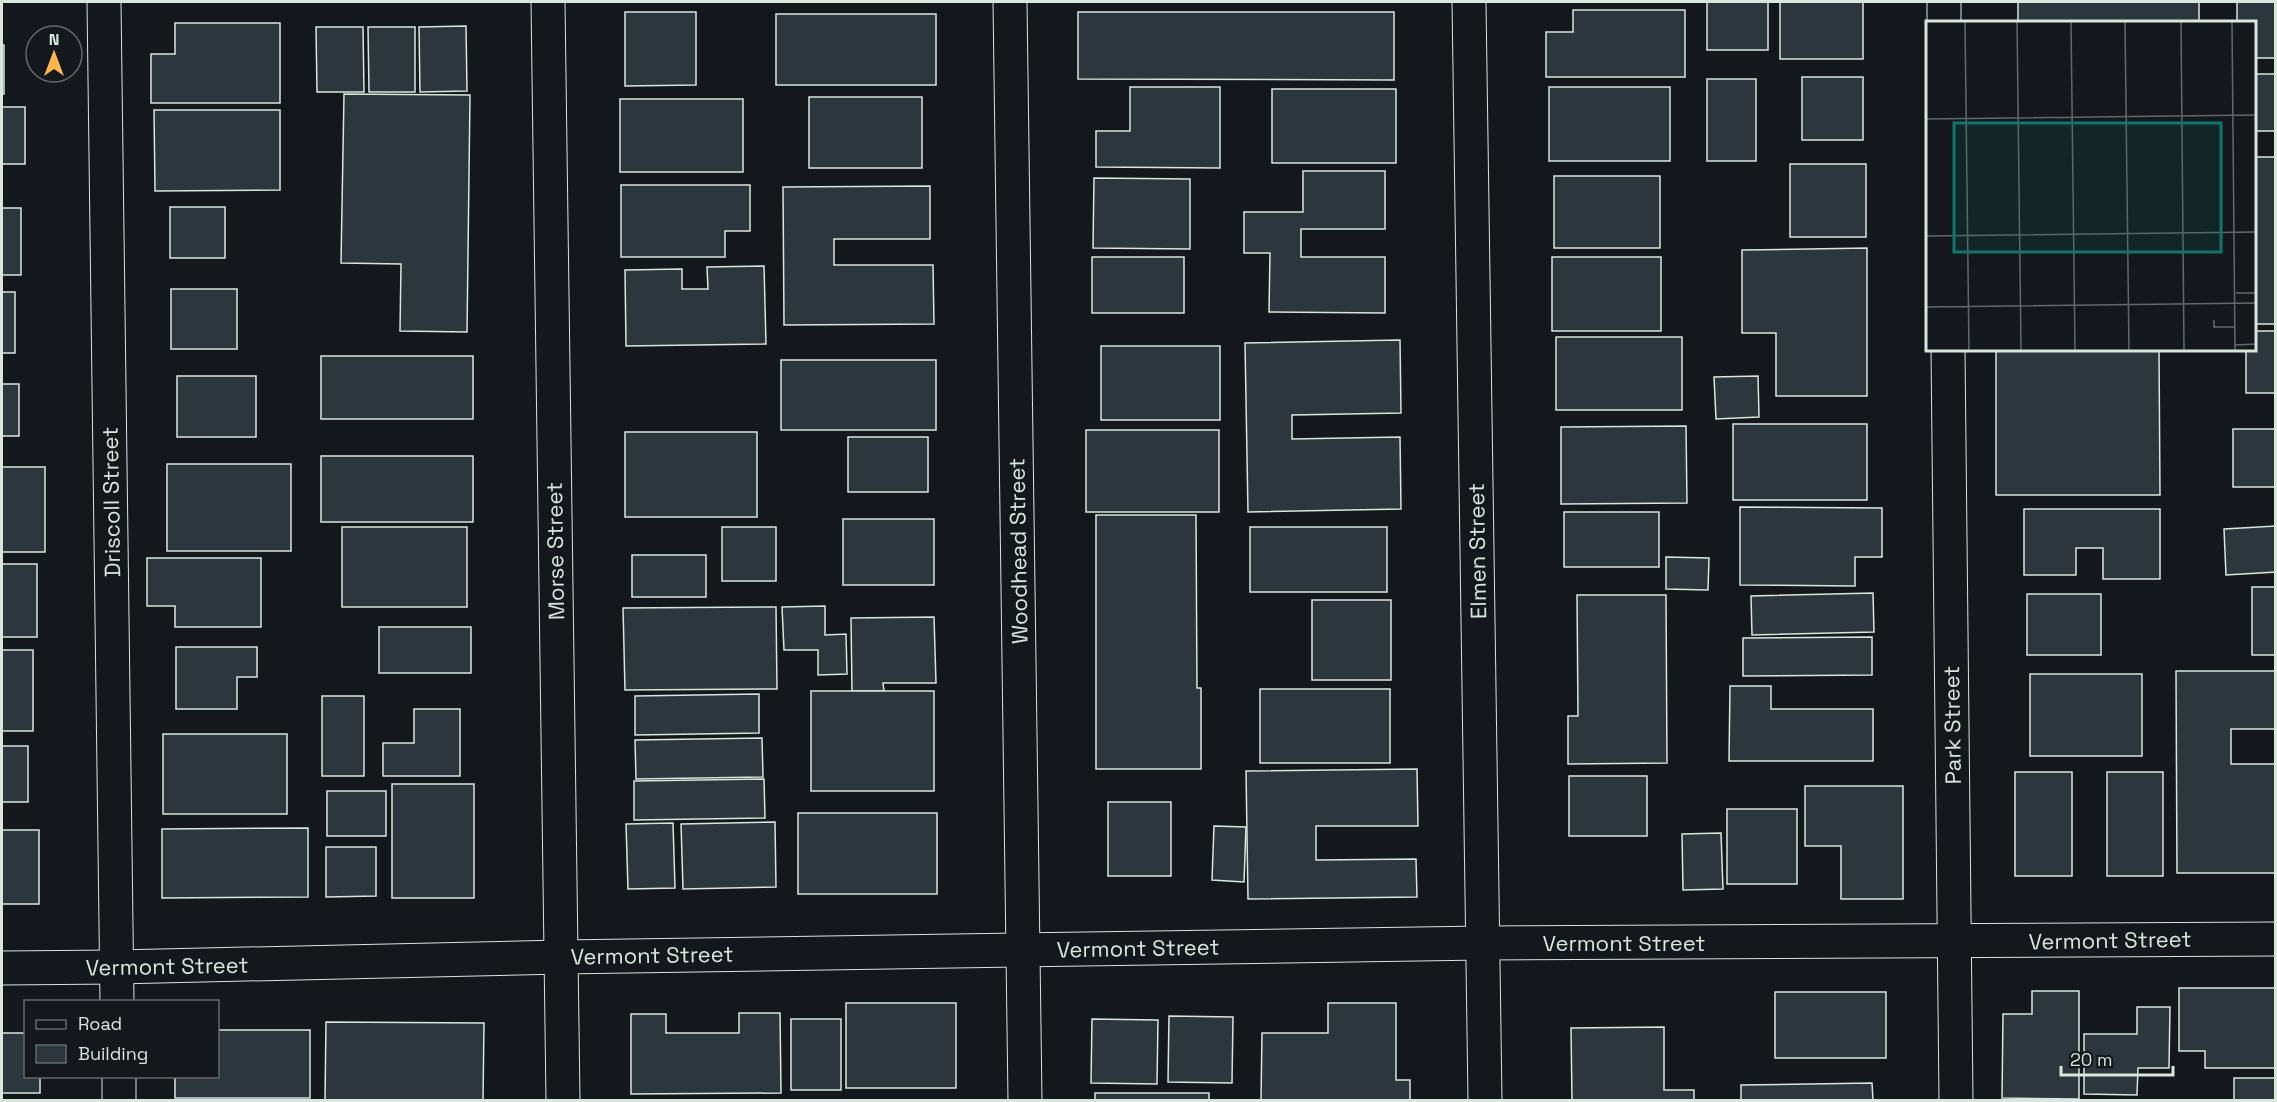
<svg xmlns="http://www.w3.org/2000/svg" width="2277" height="1102" font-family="'Space Grotesk',sans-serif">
  <rect width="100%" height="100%" fill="#14181c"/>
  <!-- building -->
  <g fill="#2c363c" stroke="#d8e6dc" stroke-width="1.5">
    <rect x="1707" y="2" width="61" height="48"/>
    <rect x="1780" y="2" width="83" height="57"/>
    <rect x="2018" y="2" width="181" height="20"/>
    <path d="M2237 2H2276V58H2254V22H2237Z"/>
    <path d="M1573 10H1685V77H1546V32H1573Z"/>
    <path d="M625 12H696V85L625 86Z"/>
    <path d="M1078 12H1394V80L1078 79Z"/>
    <rect x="776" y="14" width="160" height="71"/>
    <path d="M175 23H280V103H151V54H175Z"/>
    <path d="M466 26 467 91 420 92 419 27Z"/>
    <path d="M316 27H363L364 92H317Z"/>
    <path d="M368 27H415V92H369Z"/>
    <rect x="2" y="45" width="2" height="49"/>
    <rect x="2254" y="74" width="22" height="57"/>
    <rect x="1802" y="77" width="61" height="63"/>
    <rect x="1707" y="79" width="49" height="82"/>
    <path d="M1130 87H1220V168L1096 167V131H1130Z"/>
    <rect x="1549" y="87" width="121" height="74"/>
    <rect x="1272" y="89" width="124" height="74"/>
    <path d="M344 94 470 95 467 332 400 331 401 264 341 263Z"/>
    <rect x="809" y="97" width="113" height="71"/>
    <rect x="620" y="99" width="123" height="73"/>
    <rect x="2" y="107" width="23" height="57"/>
    <path d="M154 110H280V190L155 191Z"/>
    <rect x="2254" y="157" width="22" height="167"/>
    <rect x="1790" y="164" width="76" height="73"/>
    <path d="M1303 171H1385V229H1301V257H1385V313L1269 312 1270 253H1244V212H1303Z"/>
    <rect x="1554" y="176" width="106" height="72"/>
    <path d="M1094 178 1190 179V249L1093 248Z"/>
    <path d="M621 185H750V231H725V257H621Z"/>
    <path d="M930 186V239H834V265H933L934 324 784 325 783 187Z"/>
    <rect x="170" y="207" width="55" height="51"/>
    <rect x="2" y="208" width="19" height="67"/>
    <path d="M1867 248V396H1776V333H1742V250Z"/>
    <rect x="1092" y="257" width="92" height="56"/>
    <rect x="1552" y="257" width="109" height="74"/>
    <path d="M764 266 766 344 626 346 625 270 682 269V289H708L707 267Z"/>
    <rect x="171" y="289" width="66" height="60"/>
    <rect x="2" y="292" width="13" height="61"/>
    <path d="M2254 331H2276V393H2246V350H2254Z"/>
    <rect x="1556" y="337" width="126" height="73"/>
    <path d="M1400 340 1401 413 1292 415V439L1400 437 1401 509 1248 512 1245 343Z"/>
    <rect x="1101" y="346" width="119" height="74"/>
    <path d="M1996 350H2159L2160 495H1996Z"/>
    <rect x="321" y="356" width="152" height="63"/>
    <rect x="781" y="360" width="155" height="70"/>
    <rect x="177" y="376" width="79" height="61"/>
    <path d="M1758 376 1759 417 1716 419 1714 377Z"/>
    <rect x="2" y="384" width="17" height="52"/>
    <rect x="1733" y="424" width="134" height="76"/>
    <path d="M1686 426 1687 503 1561 504V427Z"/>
    <rect x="2233" y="429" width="43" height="58"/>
    <rect x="1086" y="430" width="133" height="82"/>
    <rect x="625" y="432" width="132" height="85"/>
    <rect x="848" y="437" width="80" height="55"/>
    <rect x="321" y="456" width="152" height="66"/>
    <rect x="167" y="464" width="124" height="87"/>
    <rect x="2" y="467" width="43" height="85"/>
    <path d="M1740 507 1882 508V557H1855V586L1740 585Z"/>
    <path d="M2024 509H2160V579H2103V548H2076V575H2024Z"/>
    <rect x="1564" y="512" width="95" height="55"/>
    <path d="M1096 515H1196L1197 688H1201V769H1096Z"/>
    <rect x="843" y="519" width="91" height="66"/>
    <path d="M2276 526V572L2226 575 2224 529Z"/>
    <rect x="342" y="527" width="125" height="80"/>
    <rect x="722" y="527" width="54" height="54"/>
    <rect x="1250" y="527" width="137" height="65"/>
    <rect x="632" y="555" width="74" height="42"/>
    <path d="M1666 557 1709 558 1708 590 1666 589Z"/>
    <path d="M147 558H261V627H175V606H147Z"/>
    <rect x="2" y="564" width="35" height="73"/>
    <rect x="2252" y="587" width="24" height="68"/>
    <path d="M1873 593 1874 632 1752 635 1751 596Z"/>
    <rect x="2027" y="594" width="74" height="61"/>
    <path d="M1577 595H1666L1667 763 1568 764V716H1578Z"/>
    <rect x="1312" y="600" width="79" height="80"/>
    <path d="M825 606V635L846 634 847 674 818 675V650H784L782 607Z"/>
    <path d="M776 607 777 689 625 690 623 608Z"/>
    <path d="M934 617 936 683H883L884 691H852L851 618Z"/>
    <rect x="379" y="627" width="92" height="46"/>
    <path d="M1872 637V675L1743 676V638Z"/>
    <path d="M176 647H257V677H237V709H176Z"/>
    <rect x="2" y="650" width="31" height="81"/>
    <path d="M2176 671H2276V729H2231V764H2276V873H2177Z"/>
    <rect x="2030" y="674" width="112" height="82"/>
    <path d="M1730 686H1771V709H1873V761H1729Z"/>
    <rect x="1260" y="689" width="130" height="74"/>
    <rect x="811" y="691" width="123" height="100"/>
    <path d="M759 694V733L635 735V696Z"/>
    <rect x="322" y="696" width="42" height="80"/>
    <path d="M414 709H460V776H383V743H414Z"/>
    <rect x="163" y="734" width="124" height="80"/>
    <path d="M762 738 763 777 636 779 635 740Z"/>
    <rect x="2" y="746" width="26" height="56"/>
    <path d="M1417 769 1418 826H1316V860L1416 859 1417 897 1248 899 1246 771Z"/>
    <rect x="2015" y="772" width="57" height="104"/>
    <rect x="2107" y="772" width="56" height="104"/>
    <rect x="1569" y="776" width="78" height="60"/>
    <path d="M764 779 765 818 634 820V781Z"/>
    <rect x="392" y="784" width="82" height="114"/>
    <path d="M1805 786H1903V899H1841V846H1805Z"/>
    <rect x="327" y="791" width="59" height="45"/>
    <rect x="1108" y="802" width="63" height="74"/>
    <rect x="1727" y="809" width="70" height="75"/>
    <rect x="798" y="813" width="139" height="81"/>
    <path d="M775 822 776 887 683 889 681 824Z"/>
    <path d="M673 823 675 888 628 889 626 824Z"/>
    <path d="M1214 826 1246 827 1244 882 1212 880Z"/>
    <path d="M308 828V897L162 898V829Z"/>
    <rect x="2" y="830" width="37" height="74"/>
    <path d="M1721 833 1723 889 1683 890 1682 834Z"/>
    <path d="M326 847H376V896L326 897Z"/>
    <path d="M2179 988H2276V1068H2205V1051H2179Z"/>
    <path d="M2032 991H2079V1099L2002 1098 2003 1014H2032Z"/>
    <rect x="1775" y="992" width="111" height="66"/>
    <rect x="846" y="1003" width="110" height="85"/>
    <path d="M1328 1003H1396V1080H1410V1100H1261L1262 1033H1328Z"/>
    <path d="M2137 1007H2170L2169 1068H2138L2137 1095 2084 1094V1034H2137Z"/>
    <path d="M739 1013H780L781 1093 631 1094V1014H666V1033H739Z"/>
    <path d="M1169 1016 1233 1017 1232 1083 1168 1082Z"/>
    <rect x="791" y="1019" width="50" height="71"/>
    <path d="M1092 1019 1158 1020 1157 1084 1091 1083Z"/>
    <path d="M326 1022 484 1023 483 1100H325Z"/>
    <path d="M1664 1027V1090H1694V1100H1572L1571 1028Z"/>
    <path d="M218 1030H310V1098H175V1076H218Z"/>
    <path d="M2 1033H26V1076H40V1093H2Z"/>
    <rect x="2234" y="1078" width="42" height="22"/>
    <path d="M1872 1083 1873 1100H1741V1085Z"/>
    <rect x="1095" y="1093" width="114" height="7"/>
  </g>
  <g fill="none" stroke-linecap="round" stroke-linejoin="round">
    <defs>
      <g id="minor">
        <path d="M104 2 117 1002"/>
        <path d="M548 2 563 1100"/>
        <path d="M1469 2 1485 1100"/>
        <path d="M1944 2V22"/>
        <path d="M1948 350 1956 1100"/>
        <path d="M2 968 117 967 561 957 1483 943 2276 939"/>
        <path d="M119 1076V1100"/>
      </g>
      <path id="tertiary" d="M1010 2 1025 1100"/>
    </defs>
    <!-- minor casing -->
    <use href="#minor" stroke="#d8e6dc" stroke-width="35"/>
    <!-- tertiary casing -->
    <use href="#tertiary" stroke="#d8e6dc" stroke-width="35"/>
    <!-- minor -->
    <use href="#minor" stroke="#14181c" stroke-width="33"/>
    <!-- tertiary -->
    <use href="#tertiary" stroke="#14181c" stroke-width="33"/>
  </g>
  <g text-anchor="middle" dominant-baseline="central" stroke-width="4.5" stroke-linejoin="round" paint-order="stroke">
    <!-- street labels -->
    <g font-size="22" fill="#d8e6dc" stroke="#14181c">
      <text transform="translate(111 502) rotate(-91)">Driscoll Street</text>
      <text transform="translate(555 551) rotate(-91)">Morse Street</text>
      <text transform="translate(1018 551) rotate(-91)">Woodhead Street</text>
      <text transform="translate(1477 551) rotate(-91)">Elmen Street</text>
      <text transform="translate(1952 725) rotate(-91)">Park Street</text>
      <text transform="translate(2110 940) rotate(-1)">Vermont Street</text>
      <text x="1624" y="943">Vermont Street</text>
      <text transform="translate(1138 948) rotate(-1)">Vermont Street</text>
      <text transform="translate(652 955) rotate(-1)">Vermont Street</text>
      <text transform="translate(167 966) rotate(-1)">Vermont Street</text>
    </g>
  </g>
  <!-- overview -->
  <g transform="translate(1926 21)">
    <rect width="330" height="330" fill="#14181c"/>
    <path fill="none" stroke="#626a69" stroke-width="1.5" d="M39 1 43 329M91 1 95 329M145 1 149 329M199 1 203 329M255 1 258 329M306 1 309 329M0 98 330 94M0 215 330 211M310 272H330M0 286 330 282M288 299V306H309M309 324 330 323"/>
    <path fill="#0f766e" fill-opacity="0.15" stroke="#0f766e" stroke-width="3" d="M28 102H295V231H28Z"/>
    <rect width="330" height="330" fill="none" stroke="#d8e6dc" stroke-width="3"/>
  </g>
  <!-- border -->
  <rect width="2277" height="1102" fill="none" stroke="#d8e6dc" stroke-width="6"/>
  <!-- legend -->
  <rect x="24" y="1000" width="195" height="78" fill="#14181c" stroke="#626a69" stroke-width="1.5"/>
  <rect x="36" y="1020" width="30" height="9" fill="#14181c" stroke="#626a69" stroke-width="1.5"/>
  <text x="78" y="1030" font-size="18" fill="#d8e6dc">Road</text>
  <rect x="36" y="1045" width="30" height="18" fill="#2c363c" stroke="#626a69" stroke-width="1.5"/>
  <text x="78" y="1060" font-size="18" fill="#d8e6dc">Building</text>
  <!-- north arrow -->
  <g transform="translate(54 54)"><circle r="28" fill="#14181c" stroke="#626a69" stroke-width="1.5"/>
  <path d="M0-4.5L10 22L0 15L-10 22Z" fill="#ffb74d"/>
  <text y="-9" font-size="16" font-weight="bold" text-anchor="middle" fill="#d8e6dc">N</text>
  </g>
  <!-- scale -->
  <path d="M2061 1066v9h112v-9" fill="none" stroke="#d8e6dc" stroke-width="3"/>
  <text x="2070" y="1066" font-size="18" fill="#d8e6dc" stroke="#14181c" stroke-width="4.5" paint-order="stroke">20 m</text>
</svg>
